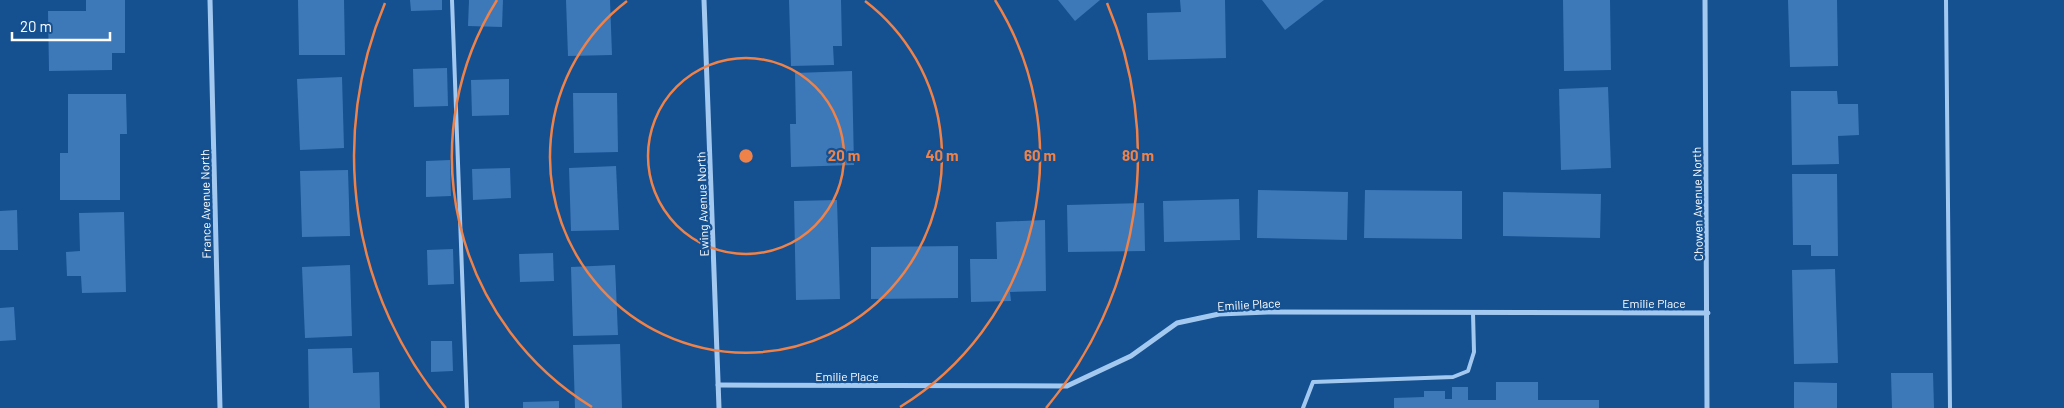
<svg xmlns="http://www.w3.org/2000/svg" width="2064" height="408" font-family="Barlow,sans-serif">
  <rect width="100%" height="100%" fill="#155091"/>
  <!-- building -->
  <g fill="#3d79b9">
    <path d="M86 0H125V53H112V70L49 71 48 11H86Z"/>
    <path d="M298 0H344L345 55H299Z"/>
    <path d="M410 0H442V10L411 11Z"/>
    <path d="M469 0H503L502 27 468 26Z"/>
    <path d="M566 0H610L612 55 568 56Z"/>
    <path d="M789 0H841L842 46H833L834 65 791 66Z"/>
    <path d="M1058 0H1100L1075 21Z"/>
    <path d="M1180 0H1225L1226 58 1148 60 1147 13 1181 12Z"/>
    <path d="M1262 0H1324L1285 30Z"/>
    <path d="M1563 0H1610L1611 70 1564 71Z"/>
    <path d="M1788 0H1837L1838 66 1790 67Z"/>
    <path d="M447 68 448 106 414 107 413 69Z"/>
    <path d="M852 71 854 165 791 167 790 124H796L795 73Z"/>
    <path d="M342 77 344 148 300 150 297 79Z"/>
    <path d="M509 79V115L472 116 471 80Z"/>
    <path d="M1608 87 1611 168 1561 170 1559 89Z"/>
    <path d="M1791 91H1837L1838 104H1858L1859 135 1838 136 1839 164 1792 165Z"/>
    <path d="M573 93H617L618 152 574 153Z"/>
    <path d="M68 94H126L127 134H120V200H60V153H68Z"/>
    <path d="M450 160 451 196 426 197V161Z"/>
    <path d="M616 166 619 230 571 231 569 168Z"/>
    <path d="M510 168 511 198 473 200 472 169Z"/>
    <path d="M348 170 350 236 302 237 300 171Z"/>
    <path d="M1792 174H1837L1838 256H1811V245H1793Z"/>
    <path d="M1258 190 1348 192 1347 240 1257 238Z"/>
    <path d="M1365 190 1462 191V239L1364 238Z"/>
    <path d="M1503 192 1601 194 1600 238 1503 236Z"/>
    <path d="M1239 199 1240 240 1164 242 1163 201Z"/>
    <path d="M837 200 840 299 796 300 794 201Z"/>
    <path d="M1144 203 1145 251 1068 252 1067 205Z"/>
    <path d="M17 210 18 250H0V211Z"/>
    <path d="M124 212 126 292 82 293 81 276H67L66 252 80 251 79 213Z"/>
    <path d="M1045 220 1046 291 1010 292 1011 301 971 302 970 259H997L996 222Z"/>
    <path d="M958 246V298L871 299V247Z"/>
    <path d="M453 249 454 284 428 285 427 250Z"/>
    <path d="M553 253 554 281 520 282 519 254Z"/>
    <path d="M350 265 352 336 305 338 302 267Z"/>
    <path d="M615 265 618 335 573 336 571 267Z"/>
    <path d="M1835 269 1838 363 1794 364 1792 270Z"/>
    <path d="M14 307 16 340 0 341V308Z"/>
    <path d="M431 341H452L453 371 431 372Z"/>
    <path d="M620 344 622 408H575L573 345Z"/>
    <path d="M352 348 353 373 379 372 380 408H309L308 349Z"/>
    <path d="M1891 373H1933L1934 408H1892Z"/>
    <path d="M1496 382H1538V400H1599V408H1394V398L1424 397V391H1445V399H1452V387H1468V400H1496Z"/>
    <path d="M1794 382 1837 383V408H1794Z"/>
    <path d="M559 401V408H523V402Z"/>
  </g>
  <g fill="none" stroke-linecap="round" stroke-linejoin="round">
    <!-- service -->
    <g stroke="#a3c9f1" stroke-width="4">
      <path d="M452 0 467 408"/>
      <path d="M1946 0 1950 408"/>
      <path d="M1303 408 1313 382 1453 377 1468 371 1474 352 1473 313"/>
    </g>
    <!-- minor -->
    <g stroke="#a3c9f1" stroke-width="5">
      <path d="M210 0 220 408"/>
      <path d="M704 0 719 408"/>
      <path d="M1705 0 1707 408"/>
      <path d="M718 385 1067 386 1131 356 1177 323 1219 314 1268 312 1708 313"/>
    </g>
  </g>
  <!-- distance rings -->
  <g fill="none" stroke="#ee8249" stroke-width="2.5">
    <circle cx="746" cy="156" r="98"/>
    <path d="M865 1A196 196 0 1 1 627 1"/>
    <path d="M592 407A294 294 0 0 1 497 0M995 0A294 294 0 0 1 900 407"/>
    <path d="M446 408A392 392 0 0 1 385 3M1107 3A392 392 0 0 1 1046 408"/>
  </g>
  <g text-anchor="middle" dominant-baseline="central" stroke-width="4.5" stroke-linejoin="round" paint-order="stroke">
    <!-- street labels -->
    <g font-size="12" fill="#fff" stroke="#155091">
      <text transform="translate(205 204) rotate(-91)">France Avenue North</text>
      <text transform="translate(702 204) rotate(-92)">Ewing Avenue North</text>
      <text transform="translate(1697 204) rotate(-91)">Chowen Avenue North</text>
      <text x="1654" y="303">Emilie Place</text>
      <text transform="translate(1249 304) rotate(-3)">Emilie Place</text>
      <text x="847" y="376">Emilie Place</text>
    </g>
  </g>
  <circle cx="746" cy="156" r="8" fill="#ee8249" stroke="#155091" stroke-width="2.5"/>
  <g font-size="15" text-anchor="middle" font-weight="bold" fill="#ee8249" stroke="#155091" stroke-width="4.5" stroke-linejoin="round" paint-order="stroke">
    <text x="844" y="161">20 m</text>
    <text x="942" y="161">40 m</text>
    <text x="1040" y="161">60 m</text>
    <text x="1138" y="161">80 m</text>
  </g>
  <!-- scale -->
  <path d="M12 32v8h98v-8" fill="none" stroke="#ffffff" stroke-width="2.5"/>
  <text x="20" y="32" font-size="15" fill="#ffffff" stroke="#155091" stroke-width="4" paint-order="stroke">20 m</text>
</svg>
